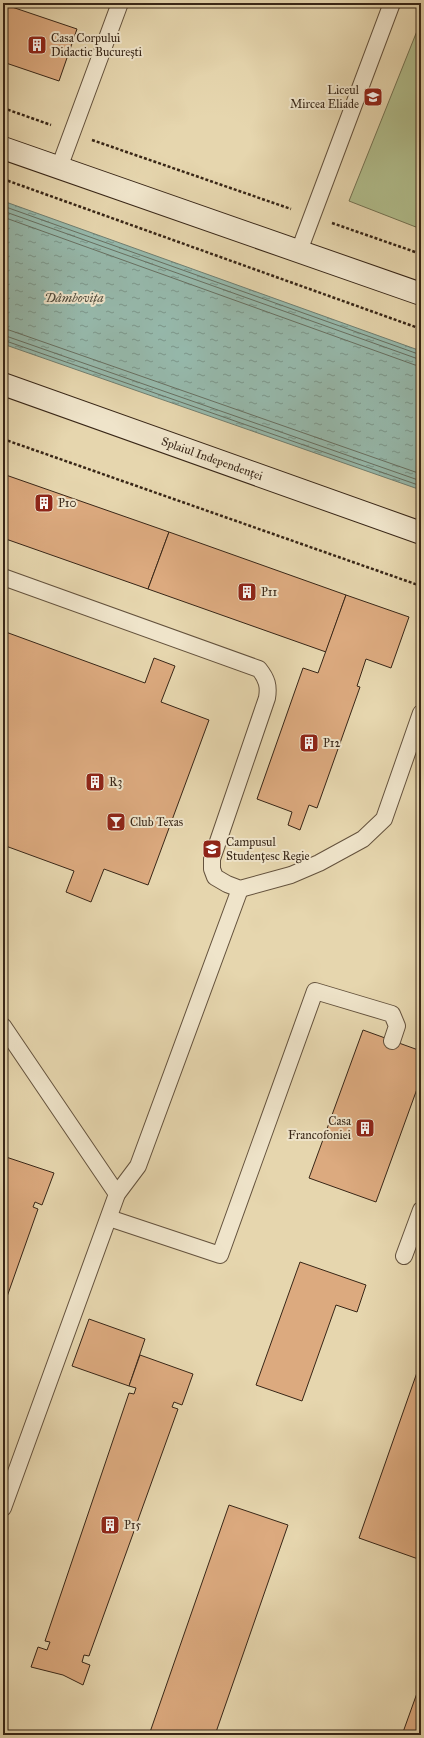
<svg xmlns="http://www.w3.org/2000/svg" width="424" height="1738" font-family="'IM FELL Great Primer',serif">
  <defs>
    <pattern id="water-ripples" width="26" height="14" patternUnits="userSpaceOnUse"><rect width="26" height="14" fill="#96b9ac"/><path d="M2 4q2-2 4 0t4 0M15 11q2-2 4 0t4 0" fill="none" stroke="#7b968b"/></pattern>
  </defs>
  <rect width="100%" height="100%" fill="#e6d6ae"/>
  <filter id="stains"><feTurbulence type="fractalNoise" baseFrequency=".005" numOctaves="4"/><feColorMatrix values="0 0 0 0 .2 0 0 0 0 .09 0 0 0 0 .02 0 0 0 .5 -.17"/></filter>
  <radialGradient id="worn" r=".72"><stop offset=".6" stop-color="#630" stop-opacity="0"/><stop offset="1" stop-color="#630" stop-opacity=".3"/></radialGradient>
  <!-- green -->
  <path fill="#b1be8d" stroke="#747252" d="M421 21V229L349 201Z"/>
  <!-- water -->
  <path fill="url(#water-ripples)" stroke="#707e70" d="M3 201 421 351V490L3 344Z"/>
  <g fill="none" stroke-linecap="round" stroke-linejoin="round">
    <!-- shore -->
    <g stroke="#677062" stroke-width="1">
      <path d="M3 206 421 355"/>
      <path d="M3 211 421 360"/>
      <path d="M3 217 415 365 421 366"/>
      <path d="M3 329 9 330 421 474"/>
      <path d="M3 335 421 481"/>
      <path d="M3 340 421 486"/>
    </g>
  </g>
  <!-- building -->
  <g fill="#dcaa7f" stroke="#382617">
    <path d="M3 4 77 29 59 81 3 62Z"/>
    <path d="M3 474 169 532 148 589 3 538Z"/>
    <path d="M169 532 346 595 326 652 148 589Z"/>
    <path d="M346 595 409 617 391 668 366 659 357 686 360 687 317 808 309 805 300 830 288 825 292 812 257 799 303 668 318 673Z"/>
    <path d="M3 631 145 683 154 658 175 666 161 702 209 720 148 885 104 869 91 902 66 892 74 871 3 845Z"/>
    <path d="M363 1030 421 1051V1078L376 1202 309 1178Z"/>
    <path d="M3 1156 54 1173 42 1205 35 1202 33 1207 38 1209 3 1308Z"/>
    <path d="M300 1262 366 1285 357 1312 336 1305 302 1401 256 1385Z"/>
    <path d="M89 1319 145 1339 129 1386 72 1366Z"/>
    <path d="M140 1355 193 1374 182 1405 174 1402 172 1407 178 1409 89 1656 84 1655 82 1662 90 1665 83 1685 63 1675 31 1667 38 1647 47 1650 50 1642 45 1641 129 1393 134 1394 136 1388 129 1386Z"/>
    <path d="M421 1361V1560L359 1538Z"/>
    <path d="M229 1505 288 1525 215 1735H149Z"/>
    <path d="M421 1682V1735H402Z"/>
  </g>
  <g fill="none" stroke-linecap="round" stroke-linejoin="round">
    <defs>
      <g id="service">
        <path d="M59 168 120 3"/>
        <path d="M299 251 392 3"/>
        <path d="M3 577 259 669C267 679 269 686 267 698L212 859V869L215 877 227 884 240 889 291 875 319 863 363 839 384 819 421 713"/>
        <path d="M3 1026 117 1194"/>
        <path d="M109 1218 220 1255 315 991 392 1014 397 1026 392 1041"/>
        <path d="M404 1256 421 1210"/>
        <path d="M3 1508 117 1194 138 1166 240 889"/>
      </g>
      <g id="secondary">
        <path d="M3 148 421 294"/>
        <path id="s1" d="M3 384 421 533"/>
      </g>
    </defs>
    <!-- service casing -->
    <use href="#service" stroke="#64523d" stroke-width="18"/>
    <!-- secondary casing -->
    <use href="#secondary" stroke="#382617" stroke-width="24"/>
    <!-- path -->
    <g stroke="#382617" stroke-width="2.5" stroke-dasharray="3 2" stroke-linecap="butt">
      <path d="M3 108 51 125"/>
      <path d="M92 140 291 209"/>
      <path d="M3 179 421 329"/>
      <path d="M332 223 421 254"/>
      <path d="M3 439 421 586"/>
    </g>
    <!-- service -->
    <use href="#service" stroke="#efe4ca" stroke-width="16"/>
    <!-- secondary -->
    <use href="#secondary" stroke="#efe4ca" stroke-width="22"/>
  </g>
  <!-- icons -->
  <defs>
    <symbol id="building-square" viewBox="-11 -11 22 22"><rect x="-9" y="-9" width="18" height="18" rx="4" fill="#8f2418" stroke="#efe4ca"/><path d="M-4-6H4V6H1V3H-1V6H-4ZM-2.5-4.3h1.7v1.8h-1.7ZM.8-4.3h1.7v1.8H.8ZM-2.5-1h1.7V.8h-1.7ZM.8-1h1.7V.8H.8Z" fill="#fff"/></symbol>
    <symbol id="school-square" viewBox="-11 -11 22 22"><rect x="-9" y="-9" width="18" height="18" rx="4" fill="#8f2418" stroke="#efe4ca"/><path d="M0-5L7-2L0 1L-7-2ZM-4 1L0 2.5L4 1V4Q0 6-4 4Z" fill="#fff"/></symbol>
    <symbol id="bar-square" viewBox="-11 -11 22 22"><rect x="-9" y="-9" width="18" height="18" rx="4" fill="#8f2418" stroke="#efe4ca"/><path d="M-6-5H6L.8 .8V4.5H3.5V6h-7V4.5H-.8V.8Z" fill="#fff"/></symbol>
    <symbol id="university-square" viewBox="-11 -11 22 22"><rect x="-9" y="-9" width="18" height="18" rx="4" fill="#8f2418" stroke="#efe4ca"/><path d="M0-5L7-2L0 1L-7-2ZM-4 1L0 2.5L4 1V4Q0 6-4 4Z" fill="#fff"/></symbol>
  </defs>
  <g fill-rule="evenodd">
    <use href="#building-square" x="26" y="34" width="22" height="22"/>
    <use href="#school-square" x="362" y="86" width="22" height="22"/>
    <use href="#building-square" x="33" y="492" width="22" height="22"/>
    <use href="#building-square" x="236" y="581" width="22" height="22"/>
    <use href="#building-square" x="298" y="732" width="22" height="22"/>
    <use href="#building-square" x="84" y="771" width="22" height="22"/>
    <use href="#bar-square" x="105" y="811" width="22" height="22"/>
    <use href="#university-square" x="201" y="838" width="22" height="22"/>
    <use href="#building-square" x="354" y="1117" width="22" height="22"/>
    <use href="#building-square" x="99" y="1514" width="22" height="22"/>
  </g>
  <g text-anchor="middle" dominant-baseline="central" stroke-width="4" stroke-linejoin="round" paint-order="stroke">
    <!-- poi labels -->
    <g font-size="12" fill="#382617" stroke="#efe4ca" text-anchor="start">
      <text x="51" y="38">Casa Corpului<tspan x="51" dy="14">Didactic București</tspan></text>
      <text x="359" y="90" text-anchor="end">Liceul<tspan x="359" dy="14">Mircea Eliade</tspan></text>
      <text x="58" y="503">P10</text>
      <text x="261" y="592">P11</text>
      <text x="323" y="743">P12</text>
      <text x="109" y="782">R3</text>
      <text x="130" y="822">Club Texas</text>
      <text x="226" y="842">Campusul<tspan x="226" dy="14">Studențesc Regie</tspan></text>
      <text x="351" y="1121" text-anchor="end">Casa<tspan x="351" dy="14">Francofoniei</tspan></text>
      <text x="124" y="1525">P15</text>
    </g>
    <!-- street labels -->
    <g font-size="12" fill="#382617" stroke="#efe4ca">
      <text stroke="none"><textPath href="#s1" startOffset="222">Splaiul Independenței</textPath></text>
    </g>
    <!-- water labels -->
    <g font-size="13" font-style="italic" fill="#504b3c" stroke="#efe4ca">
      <text x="74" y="298">Dâmbovița</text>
    </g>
  </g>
  <!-- margin -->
  <rect width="424" height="1738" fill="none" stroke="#e6d6ae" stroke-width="16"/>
  <rect x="4" y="4" width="416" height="1730" fill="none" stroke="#382617" stroke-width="2"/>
  <rect x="8" y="8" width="408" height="1722" fill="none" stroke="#382617"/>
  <rect width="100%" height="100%" filter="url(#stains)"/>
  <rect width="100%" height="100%" fill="url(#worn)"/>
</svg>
